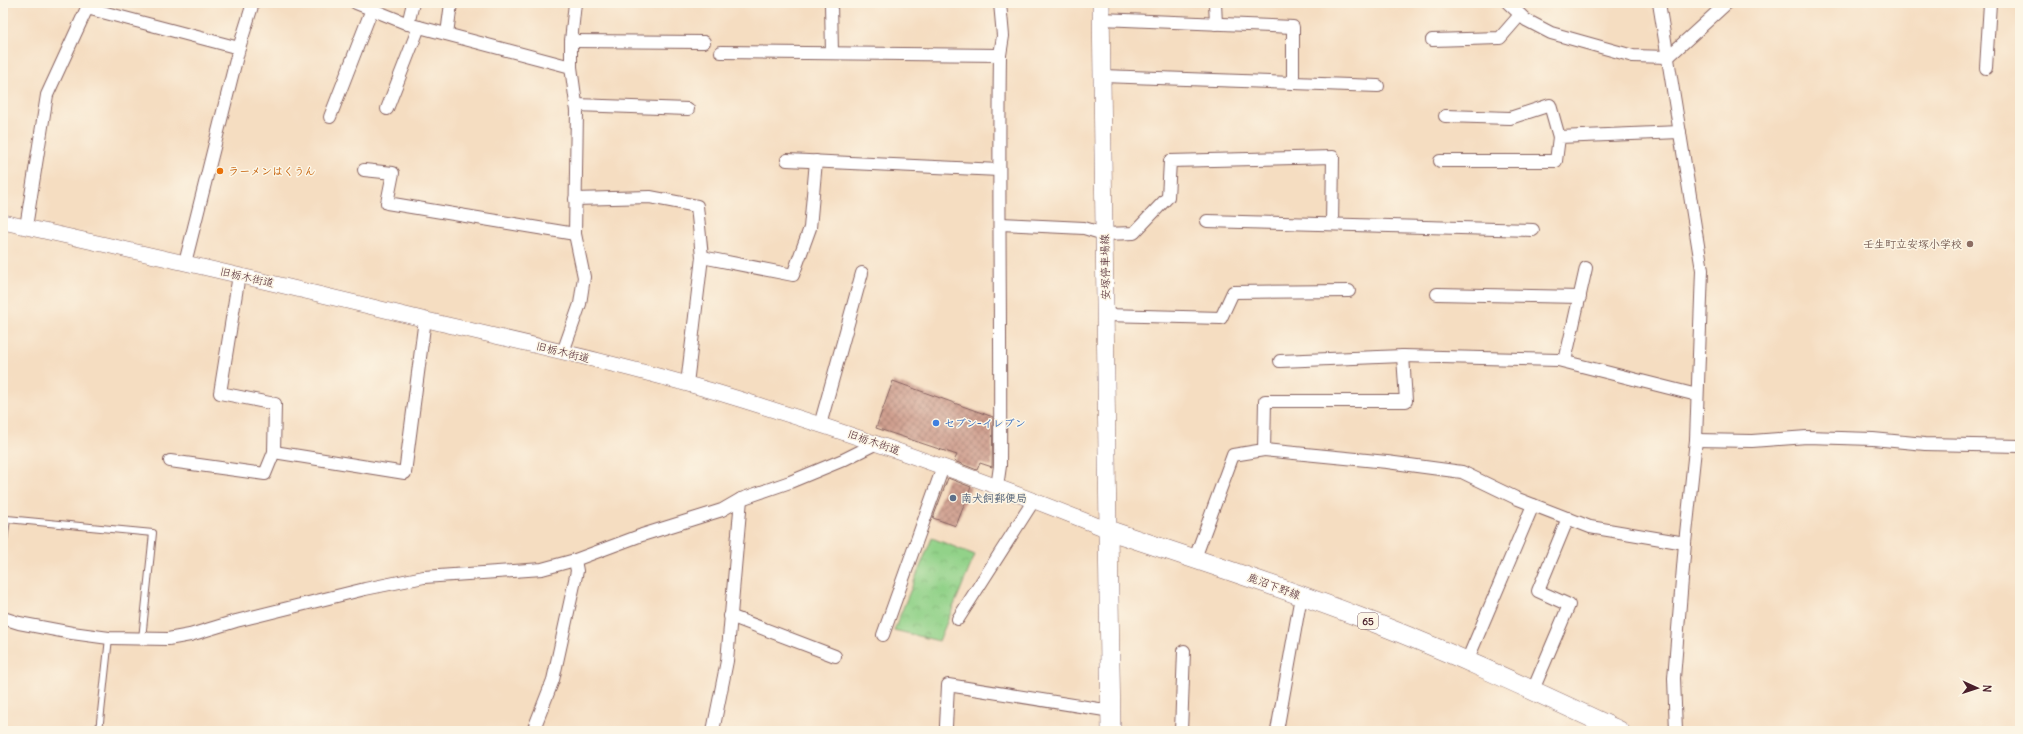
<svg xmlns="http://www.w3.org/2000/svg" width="2023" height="734" font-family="Delius,'Klee One',sans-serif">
  <defs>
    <pattern id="park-crowns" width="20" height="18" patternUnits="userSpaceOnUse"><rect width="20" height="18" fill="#92d289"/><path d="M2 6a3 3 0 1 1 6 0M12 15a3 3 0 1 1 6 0" fill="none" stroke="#7fb476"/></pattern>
    <pattern id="building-cross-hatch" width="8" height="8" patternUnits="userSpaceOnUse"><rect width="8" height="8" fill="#d0a090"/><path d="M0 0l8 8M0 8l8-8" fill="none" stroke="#ab8276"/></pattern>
  </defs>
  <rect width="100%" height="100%" fill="#fcf5e5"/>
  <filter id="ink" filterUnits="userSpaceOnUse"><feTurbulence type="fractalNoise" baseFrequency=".025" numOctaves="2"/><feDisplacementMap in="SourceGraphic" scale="8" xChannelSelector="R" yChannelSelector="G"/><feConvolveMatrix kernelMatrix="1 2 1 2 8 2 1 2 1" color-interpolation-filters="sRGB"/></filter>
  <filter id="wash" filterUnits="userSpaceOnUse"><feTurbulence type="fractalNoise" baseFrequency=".012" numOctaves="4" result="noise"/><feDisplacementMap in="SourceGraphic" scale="16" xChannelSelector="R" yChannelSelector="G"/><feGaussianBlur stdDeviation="0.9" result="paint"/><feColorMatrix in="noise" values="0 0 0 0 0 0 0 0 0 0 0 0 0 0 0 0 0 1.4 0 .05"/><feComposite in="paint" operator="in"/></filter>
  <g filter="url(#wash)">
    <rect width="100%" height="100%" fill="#f5ddc1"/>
    <!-- park -->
    <path fill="url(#park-crowns)" stroke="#6e785a" d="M932 538 975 555 939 641 894 630Z"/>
    <g id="blocks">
      <!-- building -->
      <g fill="url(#building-cross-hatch)">
        <path d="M893 381 993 417 992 467 980 463 977 470 954 461 957 455 876 428Z"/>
        <path d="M948 478 971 487 956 526 933 518Z"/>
      </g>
    </g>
  </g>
  <g filter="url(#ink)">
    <use href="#blocks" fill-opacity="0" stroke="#866260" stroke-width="1"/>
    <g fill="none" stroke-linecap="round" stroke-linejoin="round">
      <defs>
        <g id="service">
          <path d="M3 548 7 519 153 533 142 639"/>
          <path d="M99 731 109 638"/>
        </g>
        <g id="minor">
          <path d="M356 3 408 24 571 67 577 111 575 234 584 277 580 304 563 352"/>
          <path d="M831 3 832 53"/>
          <path d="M1215 3 1216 24"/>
          <path d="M1508 3 1526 20 1551 33 1633 56 1668 57 1727 3"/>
          <path d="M1659 3 1702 270 1696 440 1685 543 1674 678 1676 731"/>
          <path d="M1101 19 1293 27V83"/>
          <path d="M408 24 413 3"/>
          <path d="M447 34 451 3"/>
          <path d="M1432 40 1500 38 1520 15"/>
          <path d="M571 41 704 42"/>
          <path d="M721 52 1000 55"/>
          <path d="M571 67V41L575 3"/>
          <path d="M1986 68 1990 3"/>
          <path d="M1102 76 1378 86"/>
          <path d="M576 105 688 109"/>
          <path d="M387 109 419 27"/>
          <path d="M1445 116 1510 118 1550 105 1559 137"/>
          <path d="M330 117 372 9"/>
          <path d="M787 160 999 170"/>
          <path d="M1440 161H1556L1559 137 1680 132"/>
          <path d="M364 170 393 173 387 203 575 234"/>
          <path d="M575 199 650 197 697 206 702 257 687 384"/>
          <path d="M1207 221 1533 230"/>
          <path d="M1000 224 1084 228 1104 234 1134 233 1168 197 1170 161 1333 157 1332 224"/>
          <path d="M26 227 47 95 87 8 239 48"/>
          <path d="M702 257 793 275 810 228 816 161"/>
          <path d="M185 263 239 48 253 3"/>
          <path d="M239 275 220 393 275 404 274 452"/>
          <path d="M1437 294 1580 297"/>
          <path d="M1105 315 1221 318 1233 292 1349 291"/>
          <path d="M1280 361 1403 356"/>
          <path d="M1565 361 1586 268"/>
          <path d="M820 425 862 273"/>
          <path d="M1696 440 1752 441 1807 437 1873 439 1925 444 2020 446"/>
          <path d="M1264 450 1387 462 1462 472 1518 499 1590 527 1685 543"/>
          <path d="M170 461 265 474 274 452 405 473 425 319"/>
          <path d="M997 487 1000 466C1001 329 998 192 1000 55L1003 36 1000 3"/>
          <path d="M1195 558 1233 455 1264 450 1265 401H1406L1403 356 1558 360 1697 395"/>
          <path d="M730 616 835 656"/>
          <path d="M3 618 19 623 72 633 109 638 168 639 190 635 236 621 365 589 424 577 542 569 575 560 642 535 722 510 741 499 790 482 843 460 877 443"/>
          <path d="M958 619 1034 500"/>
          <path d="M883 635 943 467"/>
          <path d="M1467 661 1533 505"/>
          <path d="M1533 690 1569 605 1538 591 1568 518"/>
          <path d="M946 726 948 685 1111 711"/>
          <path d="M533 731 553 680 577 571 575 560"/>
          <path d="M713 731 727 661 741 499"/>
          <path d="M1181 731 1184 651"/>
          <path d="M1277 731 1301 596"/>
        </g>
        <path id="tertiary" d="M3 222C140 252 277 284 414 317 515 341 617 363 716 392 849 432 980 478 1108 530"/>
        <path id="secondary" d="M1101 3 1108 530"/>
        <path id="primary" d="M1111 731 1108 530C1191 558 1273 584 1354 615 1445 649 1532 690 1620 731"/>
      </defs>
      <!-- service casing -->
      <use href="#service" stroke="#866260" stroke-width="8"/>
      <!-- minor casing -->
      <use href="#minor" stroke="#866260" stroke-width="14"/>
      <!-- tertiary casing -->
      <use href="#tertiary" stroke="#866260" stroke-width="16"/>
      <!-- secondary casing -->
      <use href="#secondary" stroke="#866260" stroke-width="18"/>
      <!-- primary casing -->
      <use href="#primary" stroke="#866260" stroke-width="20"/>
      <!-- service -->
      <use href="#service" stroke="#fff" stroke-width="6"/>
      <!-- minor -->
      <use href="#minor" stroke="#fff" stroke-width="12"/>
      <!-- tertiary -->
      <use href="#tertiary" stroke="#fff" stroke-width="15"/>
      <!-- secondary -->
      <use href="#secondary" stroke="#fff" stroke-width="17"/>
      <!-- primary -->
      <use href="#primary" stroke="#fff" stroke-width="19"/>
    </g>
  </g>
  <!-- markers -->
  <circle fill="#e8710a" stroke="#fcf5e5" stroke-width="1.5" cx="220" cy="171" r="4"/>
  <circle fill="#8d6e63" stroke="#fcf5e5" stroke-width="1.5" cx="1970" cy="244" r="4"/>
  <circle fill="#3f7fe0" stroke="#fcf5e5" stroke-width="1.5" cx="936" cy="423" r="4"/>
  <circle fill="#5c6f8a" stroke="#fcf5e5" stroke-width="1.5" cx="953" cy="498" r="4"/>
  <g text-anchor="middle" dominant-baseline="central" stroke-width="3" stroke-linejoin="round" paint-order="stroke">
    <!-- shield labels -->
    <rect fill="#fcf5e5" stroke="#7f5f63" stroke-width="1" x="1358" y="613" width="20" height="16" rx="3"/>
    <g font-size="10" font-weight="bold" fill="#4a1f2b">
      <text x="1368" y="621">65</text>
    </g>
    <!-- food labels -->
    <g font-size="11" font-weight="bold" fill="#c56008" stroke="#fcf5e5" text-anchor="start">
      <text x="228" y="171">ラーメンはくうん</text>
    </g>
    <!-- education labels -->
    <g font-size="11" font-weight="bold" fill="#785e54" stroke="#fcf5e5" text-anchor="end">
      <text x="1962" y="244">壬生町立安塚小学校</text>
    </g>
    <!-- street labels -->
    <g font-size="11" fill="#4a1f2b" stroke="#fcf5e5">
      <text transform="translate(1105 267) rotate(-91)">安塚停車場線</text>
      <text transform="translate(247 277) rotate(13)">旧栃木街道</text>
      <text transform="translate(563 352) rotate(14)">旧栃木街道</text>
      <text transform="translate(874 442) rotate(19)">旧栃木街道</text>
      <text transform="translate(1274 586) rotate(20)">鹿沼下野線</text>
    </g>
    <!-- shop labels -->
    <g font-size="11" font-weight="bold" fill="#366cbe" stroke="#fcf5e5" text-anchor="start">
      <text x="944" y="423">セブン-イレブン</text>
    </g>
    <!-- service labels -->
    <g font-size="11" font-weight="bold" fill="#4e5e75" stroke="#fcf5e5" text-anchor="start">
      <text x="961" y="498">南犬飼郵便局</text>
    </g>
  </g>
  <!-- margin -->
  <rect width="2023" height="734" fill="none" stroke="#fcf5e5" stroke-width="16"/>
  <!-- north arrow -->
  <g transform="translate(1977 688) rotate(93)" stroke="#fcf5e5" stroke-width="3" paint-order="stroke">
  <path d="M0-3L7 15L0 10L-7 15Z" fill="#4a1f2b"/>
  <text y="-6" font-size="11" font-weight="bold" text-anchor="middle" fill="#4a1f2b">N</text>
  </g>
</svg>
